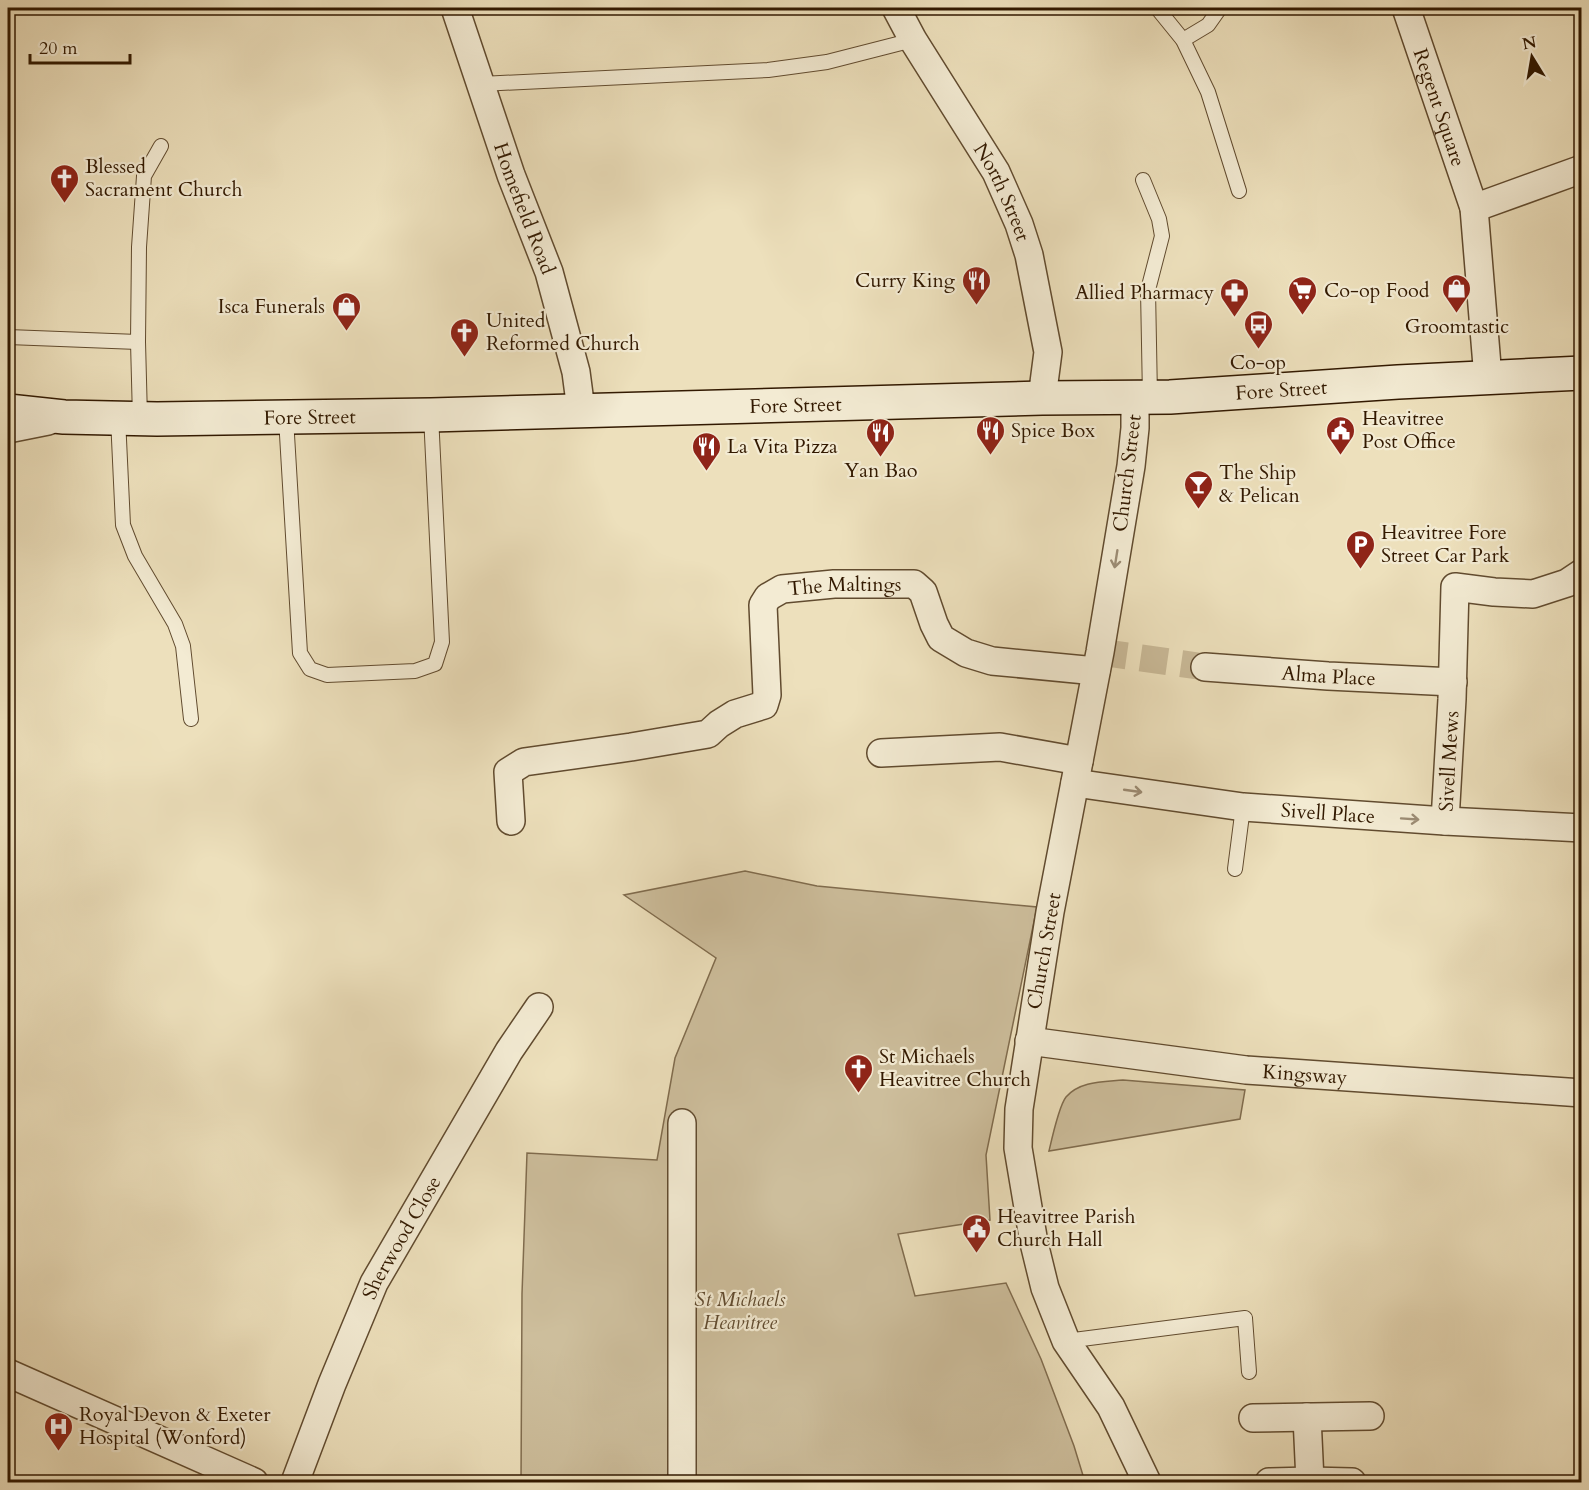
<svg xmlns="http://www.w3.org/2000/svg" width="1589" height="1490" font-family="Cardo,serif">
  <rect width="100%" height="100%" fill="#ede0bc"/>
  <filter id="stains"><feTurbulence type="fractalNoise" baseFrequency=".00333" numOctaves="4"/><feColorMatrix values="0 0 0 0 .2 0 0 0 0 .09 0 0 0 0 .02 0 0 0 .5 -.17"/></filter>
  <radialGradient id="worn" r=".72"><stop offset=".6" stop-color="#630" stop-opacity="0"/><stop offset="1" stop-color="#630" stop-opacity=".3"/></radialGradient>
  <!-- green -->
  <g fill="#cdbe9c" stroke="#806c4e" stroke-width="1.5">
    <path d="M745 871 817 886 1037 907 986 1155 990 1220 898 1234 915 1296 1006 1283 1041 1359 1074 1446 1085 1482H521L522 1294 527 1153 657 1160 675 1058 716 958 624 895Z"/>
    <path d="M1123 1080 1245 1090 1240 1119 1049 1151C1052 1138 1059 1106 1066 1097 1080 1081 1103 1082 1123 1080Z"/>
  </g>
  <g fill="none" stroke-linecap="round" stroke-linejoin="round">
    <!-- street-tunnel -->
    <path stroke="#c8b896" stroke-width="27" stroke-dasharray="27 14" stroke-linecap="butt" d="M1100 652 1205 667"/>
    <defs>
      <g id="lane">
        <path d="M1157 8 1183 40 1208 92 1239 191"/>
        <path d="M1183 40 1208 25 1220 8"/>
        <path d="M481 84 768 70 827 62 913 40"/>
        <path d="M1143 180 1159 219 1162 236 1148 290 1150 397"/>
        <path d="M8 337 138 342"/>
        <path d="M118 418 123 525 135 556 175 624 183 646 191 719"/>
        <path d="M140 418 138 342 139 247 144 176 161 146"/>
        <path d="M286 418 300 653 310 669 327 675 415 671 435 664 442 642 431 415"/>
        <path d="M1235 869 1243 807"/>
        <path d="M1066 1341 1245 1318 1249 1372"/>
      </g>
      <g id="street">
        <path id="s1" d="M455 8 511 175 549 272 576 372 581 410"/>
        <path id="s2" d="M896 8 913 40 996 172 1019 224 1029 255 1048 352 1042 398"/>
        <path id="s3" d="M1406 8 1474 208 1488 378"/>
        <path d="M1474 208 1582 169"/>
        <path d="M1135 397V428L1131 466 1100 652 1050 912 1019 1109 1018 1148 1034 1243 1045 1288 1066 1341 1111 1407 1147 1482"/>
        <path d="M8 429 48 421"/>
        <path id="s4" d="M1205 667 1328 676 1453 682"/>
        <path d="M881 753 1000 747 1079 761"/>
        <path id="s5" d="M1075 783 1243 807 1445 821 1582 828"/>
        <path id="s6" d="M511 821 508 772 524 762 631 747 708 734 719 724 735 714 764 705 767 695 763 605 768 597 782 589 834 584H914L923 592 934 624 941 638 966 653 992 661 1096 671"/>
        <path id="s7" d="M1445 821 1452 699 1455 587 1494 592 1533 594 1567 583 1582 573"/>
        <path id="s8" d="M1029 1041 1246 1070 1582 1093"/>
        <path d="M682 1123V1482"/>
        <path d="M8 1373 254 1482"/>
        <path d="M1307 1417 1310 1481"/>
        <path d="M1253 1418 1370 1416"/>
        <path id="s9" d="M295 1482 332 1384 374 1283 509 1051 539 1007"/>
        <path d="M1269 1482 1310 1481 1352 1482"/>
      </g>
      <g id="secondary">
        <path id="s10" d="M8 411 64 417 157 419 431 415 1042 398 1170 397 1398 382 1582 373"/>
      </g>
    </defs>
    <!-- lane casing -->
    <use href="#lane" stroke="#614b2f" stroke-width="16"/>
    <!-- street casing -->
    <use href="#street" stroke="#614b2f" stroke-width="30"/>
    <!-- secondary casing -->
    <use href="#secondary" stroke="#321900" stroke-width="36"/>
    <!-- lane -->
    <use href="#lane" stroke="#f3ebd3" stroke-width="14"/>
    <!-- street -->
    <use href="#street" stroke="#f3ebd3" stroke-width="27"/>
    <!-- secondary -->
    <use href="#secondary" stroke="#f3ebd3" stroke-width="33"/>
  </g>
  <!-- one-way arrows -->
  <defs><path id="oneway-shaft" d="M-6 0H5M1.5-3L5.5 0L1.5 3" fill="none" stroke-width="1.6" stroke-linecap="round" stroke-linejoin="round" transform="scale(1.5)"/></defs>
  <g stroke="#9c8c74">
    <use href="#oneway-shaft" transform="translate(1116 559) rotate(99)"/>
    <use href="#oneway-shaft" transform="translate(1133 791) rotate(8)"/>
    <use href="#oneway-shaft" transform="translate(1410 819) rotate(4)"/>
  </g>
  <!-- icons -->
  <defs>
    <symbol id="church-pin" viewBox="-11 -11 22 30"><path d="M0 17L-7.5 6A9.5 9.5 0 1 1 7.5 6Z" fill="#8f2418" stroke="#f3ebd3"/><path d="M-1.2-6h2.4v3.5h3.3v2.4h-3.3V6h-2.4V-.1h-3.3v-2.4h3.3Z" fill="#fff"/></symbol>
    <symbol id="restaurant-pin" viewBox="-11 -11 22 30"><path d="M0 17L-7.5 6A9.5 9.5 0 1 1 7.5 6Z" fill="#8f2418" stroke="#f3ebd3"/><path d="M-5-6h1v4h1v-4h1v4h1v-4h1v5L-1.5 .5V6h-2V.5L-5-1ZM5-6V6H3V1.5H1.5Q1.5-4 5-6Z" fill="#fff"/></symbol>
    <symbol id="shop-pin" viewBox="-11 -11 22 30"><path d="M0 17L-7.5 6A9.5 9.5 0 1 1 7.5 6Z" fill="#8f2418" stroke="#f3ebd3"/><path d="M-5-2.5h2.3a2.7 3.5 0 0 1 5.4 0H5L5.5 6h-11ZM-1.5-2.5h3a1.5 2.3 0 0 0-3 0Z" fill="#fff"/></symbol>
    <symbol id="supermarket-pin" viewBox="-11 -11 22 30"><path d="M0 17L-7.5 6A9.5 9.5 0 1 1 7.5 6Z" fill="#8f2418" stroke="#f3ebd3"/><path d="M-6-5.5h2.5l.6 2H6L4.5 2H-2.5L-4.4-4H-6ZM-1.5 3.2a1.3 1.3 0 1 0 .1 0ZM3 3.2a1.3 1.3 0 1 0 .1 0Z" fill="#fff"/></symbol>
    <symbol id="pharmacy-pin" viewBox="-11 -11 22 30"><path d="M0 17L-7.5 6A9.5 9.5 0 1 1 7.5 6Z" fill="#8f2418" stroke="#f3ebd3"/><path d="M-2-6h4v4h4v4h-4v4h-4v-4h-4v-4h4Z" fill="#fff"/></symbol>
    <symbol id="bus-pin" viewBox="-11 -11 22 30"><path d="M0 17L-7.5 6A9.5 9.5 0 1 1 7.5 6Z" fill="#8f2418" stroke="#f3ebd3"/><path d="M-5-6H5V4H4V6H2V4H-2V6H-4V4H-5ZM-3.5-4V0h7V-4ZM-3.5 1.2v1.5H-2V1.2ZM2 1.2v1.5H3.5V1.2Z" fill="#fff"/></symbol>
    <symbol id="civic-pin" viewBox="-11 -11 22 30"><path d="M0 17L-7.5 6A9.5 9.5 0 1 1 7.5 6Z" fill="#8f2418" stroke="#f3ebd3"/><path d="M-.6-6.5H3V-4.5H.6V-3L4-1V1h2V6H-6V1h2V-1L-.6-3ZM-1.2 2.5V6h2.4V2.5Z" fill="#fff"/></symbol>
    <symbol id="bar-pin" viewBox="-11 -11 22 30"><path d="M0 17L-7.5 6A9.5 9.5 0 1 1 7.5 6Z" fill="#8f2418" stroke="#f3ebd3"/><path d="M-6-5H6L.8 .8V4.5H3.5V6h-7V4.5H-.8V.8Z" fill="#fff"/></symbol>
    <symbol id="parking-pin" viewBox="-11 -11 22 30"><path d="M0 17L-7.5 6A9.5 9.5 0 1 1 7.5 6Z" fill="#8f2418" stroke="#f3ebd3"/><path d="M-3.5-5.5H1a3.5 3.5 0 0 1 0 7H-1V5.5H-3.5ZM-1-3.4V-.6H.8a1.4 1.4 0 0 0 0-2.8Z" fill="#fff"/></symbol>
    <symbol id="hospital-pin" viewBox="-11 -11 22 30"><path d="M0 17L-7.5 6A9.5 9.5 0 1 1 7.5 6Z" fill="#8f2418" stroke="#f3ebd3"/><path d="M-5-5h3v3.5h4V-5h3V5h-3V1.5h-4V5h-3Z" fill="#fff"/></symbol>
  </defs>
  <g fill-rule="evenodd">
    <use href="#church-pin" x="48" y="162" width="33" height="45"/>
    <use href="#restaurant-pin" x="960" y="264" width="33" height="45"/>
    <use href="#shop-pin" x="1440" y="272" width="33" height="45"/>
    <use href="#supermarket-pin" x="1286" y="274" width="33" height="45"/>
    <use href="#pharmacy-pin" x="1218" y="276" width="33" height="45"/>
    <use href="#shop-pin" x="330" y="290" width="33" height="45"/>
    <use href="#bus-pin" x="1242" y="308" width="33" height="45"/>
    <use href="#church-pin" x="448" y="316" width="33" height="45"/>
    <use href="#restaurant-pin" x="974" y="414" width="33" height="45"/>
    <use href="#civic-pin" x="1324" y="414" width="33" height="45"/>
    <use href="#restaurant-pin" x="864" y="416" width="33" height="45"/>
    <use href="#restaurant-pin" x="690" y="430" width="33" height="45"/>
    <use href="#bar-pin" x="1182" y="468" width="33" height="45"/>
    <use href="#parking-pin" x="1344" y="528" width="33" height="45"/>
    <use href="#church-pin" x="842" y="1052" width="33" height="45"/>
    <use href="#civic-pin" x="960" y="1212" width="33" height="45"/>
    <use href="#hospital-pin" x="42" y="1410" width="33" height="45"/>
  </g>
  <g text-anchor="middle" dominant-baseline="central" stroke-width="4.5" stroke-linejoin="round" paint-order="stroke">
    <!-- street labels -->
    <g font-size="20" fill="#321900" stroke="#f3ebd3">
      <text stroke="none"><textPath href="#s3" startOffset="105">Regent Square</textPath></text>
      <text stroke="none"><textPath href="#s2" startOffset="213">North Street</textPath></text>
      <text stroke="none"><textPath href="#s1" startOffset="212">Homefield Road</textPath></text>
      <text stroke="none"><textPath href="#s10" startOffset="1274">Fore Street</textPath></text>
      <text stroke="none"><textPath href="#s10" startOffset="788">Fore Street</textPath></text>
      <text stroke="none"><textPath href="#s10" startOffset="302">Fore Street</textPath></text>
      <text transform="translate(1127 473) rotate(-83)">Church Street</text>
      <text stroke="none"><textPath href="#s6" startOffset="507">The Maltings</textPath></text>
      <text stroke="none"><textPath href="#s4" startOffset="124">Alma Place</textPath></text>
      <text stroke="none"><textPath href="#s7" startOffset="60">Sivell Mews</textPath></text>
      <text stroke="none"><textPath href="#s5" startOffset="255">Sivell Place</textPath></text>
      <text transform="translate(1044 951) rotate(-80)">Church Street</text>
      <text stroke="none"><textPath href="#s8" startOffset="278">Kingsway</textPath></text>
      <text stroke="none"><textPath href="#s9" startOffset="267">Sherwood Close</textPath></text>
    </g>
    <!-- poi labels -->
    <g font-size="20" fill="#321900" stroke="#f3ebd3" text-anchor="start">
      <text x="85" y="166">Blessed<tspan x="85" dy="23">Sacrament Church</tspan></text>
      <text x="955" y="280" text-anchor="end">Curry King</text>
      <text x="1324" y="290">Co-op Food</text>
      <text x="1214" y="292" text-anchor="end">Allied Pharmacy</text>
      <text x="325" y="306" text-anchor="end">Isca Funerals</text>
      <text x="486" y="320">United<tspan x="486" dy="23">Reformed Church</tspan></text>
      <text x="1457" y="326" text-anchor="middle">Groomtastic</text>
      <text x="1258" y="362" text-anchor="middle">Co-op</text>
      <text x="1362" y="418">Heavitree<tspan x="1362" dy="23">Post Office</tspan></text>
      <text x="1011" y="430">Spice Box</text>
      <text x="727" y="446">La Vita Pizza</text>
      <text x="881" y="470" text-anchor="middle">Yan Bao</text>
      <text x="1219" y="472">The Ship<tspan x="1219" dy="23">&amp; Pelican</tspan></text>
      <text x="1381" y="532">Heavitree Fore<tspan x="1381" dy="23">Street Car Park</tspan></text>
      <text x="879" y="1056">St Michaels<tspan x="879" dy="23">Heavitree Church</tspan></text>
      <text x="997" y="1216">Heavitree Parish<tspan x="997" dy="23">Church Hall</tspan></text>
      <text x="79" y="1414">Royal Devon &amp; Exeter<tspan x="79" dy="23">Hospital (Wonford)</tspan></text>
    </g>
    <!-- park labels -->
    <g font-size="20" font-style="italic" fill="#604b2f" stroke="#f3ebd3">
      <text x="740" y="1299">St Michaels<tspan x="740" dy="23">Heavitree</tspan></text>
    </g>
  </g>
  <!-- margin -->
  <rect width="1589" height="1490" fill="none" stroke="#ede0bc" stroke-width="30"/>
  <rect x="9" y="9" width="1571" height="1472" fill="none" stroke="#321900" stroke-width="3"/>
  <rect x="15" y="15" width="1559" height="1460" fill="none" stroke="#321900" stroke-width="1.5"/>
  <!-- north arrow -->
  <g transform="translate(1532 57) rotate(349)" stroke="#f3ebd3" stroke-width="4.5" paint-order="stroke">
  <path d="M0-4.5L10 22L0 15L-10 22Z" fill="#321900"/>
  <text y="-9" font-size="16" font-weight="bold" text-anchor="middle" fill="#321900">N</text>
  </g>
  <!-- scale -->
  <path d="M30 54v9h100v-9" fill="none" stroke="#321900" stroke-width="3"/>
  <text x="39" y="54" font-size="18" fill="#321900" stroke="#f3ebd3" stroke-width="4.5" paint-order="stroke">20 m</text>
  <rect width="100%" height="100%" filter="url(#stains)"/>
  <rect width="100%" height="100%" fill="url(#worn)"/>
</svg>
